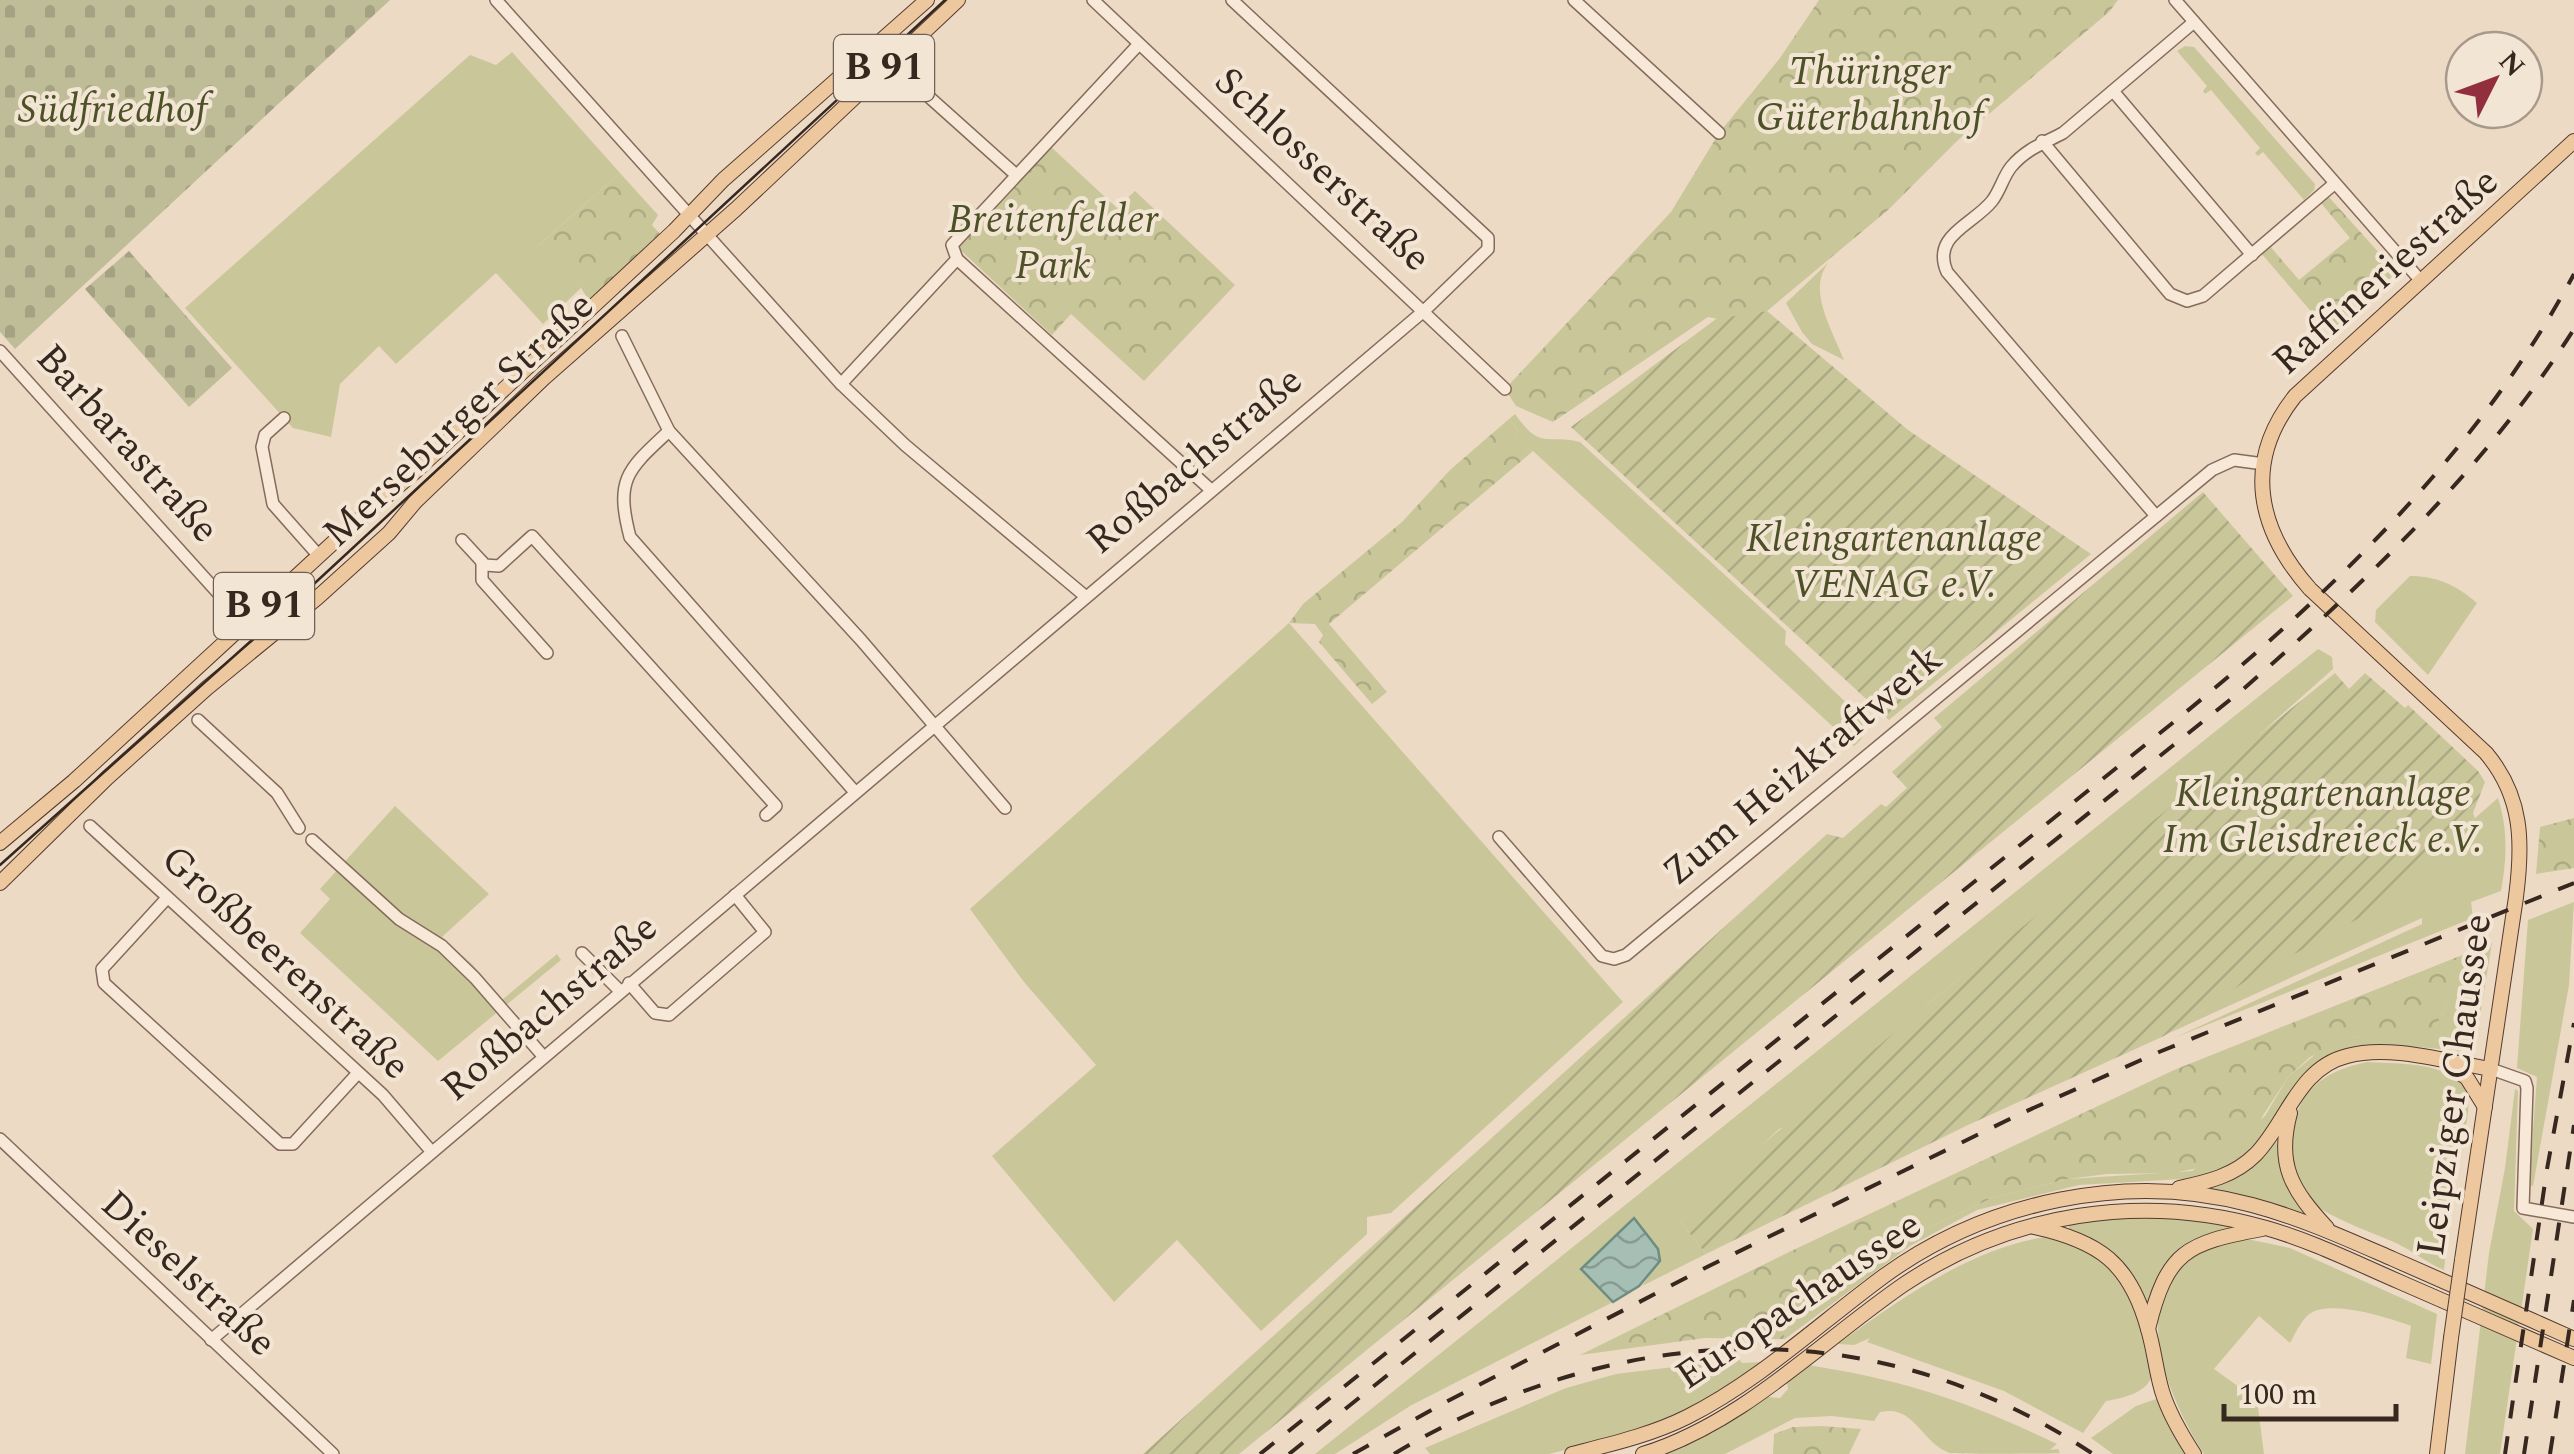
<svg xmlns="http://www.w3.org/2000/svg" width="2574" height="1454" font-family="Spectral,serif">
  <defs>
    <pattern id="forest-crowns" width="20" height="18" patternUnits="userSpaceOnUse" patternTransform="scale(2.5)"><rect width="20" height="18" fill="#c9c799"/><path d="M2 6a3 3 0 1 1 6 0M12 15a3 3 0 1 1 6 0" fill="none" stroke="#adab83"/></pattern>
    <pattern id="cemetery-stones" width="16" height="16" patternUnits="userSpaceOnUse" patternTransform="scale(2.5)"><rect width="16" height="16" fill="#bebd98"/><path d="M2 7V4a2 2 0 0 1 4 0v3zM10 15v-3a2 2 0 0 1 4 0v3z" fill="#a4a283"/></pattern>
    <pattern id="garden-furrows" width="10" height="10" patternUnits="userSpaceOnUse" patternTransform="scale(2.5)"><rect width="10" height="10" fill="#c9c799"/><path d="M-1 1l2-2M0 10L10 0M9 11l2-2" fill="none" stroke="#adab83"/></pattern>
    <pattern id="water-waves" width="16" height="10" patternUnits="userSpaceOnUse" patternTransform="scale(2.5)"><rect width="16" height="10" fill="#a6bfb4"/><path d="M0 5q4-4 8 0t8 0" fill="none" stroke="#889b92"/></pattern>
  </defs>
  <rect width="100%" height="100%" fill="#ecdac5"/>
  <!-- grass -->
  <g fill="#c9c799">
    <path d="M2185 46 2194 47 2315 184 2314 190 2304 200 2263 152 2258 156 2255 153 2260 148 2211 90 2205 94 2203 91 2207 86 2177 51Z"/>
    <path d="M512 52 620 173 538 246 581 288 543 324 496 273 396 364 379 346 340 384 331 437 293 428 185 308 470 55 496 65Z"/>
    <path d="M1829 262C1806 289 1833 331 1844 360L1812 344 1802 332 1786 303Z"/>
    <path d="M1515 414C1542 452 1545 433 1580 442L1786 631 1785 644 1860 716C1865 730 1866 737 1854 746L1533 451 1508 447 1518 431 1509 419Z"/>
    <path d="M2410 576C2437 576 2456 585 2477 603L2428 675 2375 622 2376 610Z"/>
    <path d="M1289 623 1623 1002 1391 1213 1367 1217V1234L1261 1331 1177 1240 1114 1302 992 1156 1096 1065 1024 982 970 909Z"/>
    <path d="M2318 649 2332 657 2333 669 2233 758 1935 998 1788 1125 1779 1129 1681 1222 1706 1254 1642 1286 1660 1260 1582 1269 1613 1302 1410 1406 1335 1454H1315Z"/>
    <path d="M2498 798C2508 829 2507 859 2501 891L2471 902 2473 918 2174 1038 2422 924V918L2167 1034 2442 847Z"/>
    <path d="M395 806 489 894 442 937 473 965 502 1000 557 954 561 960 438 1061 300 933 330 899 320 889Z"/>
    <path d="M2574 902 2569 985 2533 1186 2529 1185 2537 1077 2517 1068 2528 920Z"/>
    <path d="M2492 943 2478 1029 2472 1044 2461 1051 2384 1044 2338 1052 2237 1164 2199 1178 2079 1185 1977 1210 1910 1246 1785 1339 1779 1318 1815 1301 1869 1256 1992 1198 2068 1179 2192 1171 2265 1116 2288 1077 2322 1049 2354 1037 2436 1026 2448 1003 2487 957 2480 948Z"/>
    <path d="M2367 1062C2398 1064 2463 1061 2468 1099 2471 1124 2456 1152 2451 1176 2445 1206 2448 1239 2444 1270 2427 1263 2413 1251 2396 1243 2373 1233 2345 1223 2326 1212 2293 1194 2285 1148 2296 1115 2309 1081 2334 1069 2367 1062Z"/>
    <path d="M2515 1089 2518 1091 2514 1211 2533 1229 2500 1454H2465L2489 1253 2505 1168Z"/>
    <path d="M2276 1140 2284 1178 2307 1215 2244 1196 2201 1188Z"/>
    <path d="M2159 1216 2237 1226V1230L2193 1243 2148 1306H2145C2132 1266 2109 1242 2069 1230V1223L2097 1218Z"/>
    <path d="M2045 1237C2123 1239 2137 1312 2153 1373 2148 1393 2124 1398 2106 1401L2083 1433 2004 1391 1867 1342 1870 1338 1854 1345 1838 1344C1899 1300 1969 1249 2045 1237Z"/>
    <path d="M2247 1239 2290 1248 2437 1314 2431 1364 2406 1358 2411 1326C2389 1318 2326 1297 2307 1316 2300 1323 2295 1334 2290 1343L2259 1316 2214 1369 2257 1400 2264 1454H2204C2166 1394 2121 1289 2208 1247 2219 1242 2235 1241 2247 1239Z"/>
    <path d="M1739 1359 1742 1363 1764 1362 1684 1414 1628 1434 1549 1454H1430L1425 1448 1566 1388 1616 1374Z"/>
    <path d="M1808 1365C1904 1380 1970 1402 2057 1444L2050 1450 2058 1449 2060 1453C2042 1454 1966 1454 1950 1453 1921 1443 1915 1404 1880 1412L1874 1421 1832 1416 1795 1418 1725 1454H1666L1712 1433 1768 1397 1780 1398 1788 1389 1787 1383Z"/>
    <path d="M2156 1399 2162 1403 2189 1454H2113L2091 1438 2136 1406Z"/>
  </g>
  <!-- forest -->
  <g fill="url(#forest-crowns)">
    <path d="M1819 0H2118L2109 12 1957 141 1888 210 1767 311 1723 320 1708 317 1553 422 1516 406 1505 389 1671 212 1719 133 1780 58Z"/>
    <path d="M1050 146 1117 208 1135 191 1235 285 1144 381 1071 314 1052 335 956 246Z"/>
    <path d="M620 173 658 215 652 225 661 235 590 302 581 288 537 247Z"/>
    <path d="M2328 196 2381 255 2392 276 2382 294 2331 329H2326L2261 253 2269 245 2299 280 2350 238 2321 203Z"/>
    <path d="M1509 419 1518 431 1509 446 1533 451 1329 624 1387 692 1372 704 1319 642 1323 635 1315 624 1289 623 1303 604 1402 522 1450 470Z"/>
    <path d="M2574 818V868L2536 874 2540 827Z"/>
    <path d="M2480 948 2487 957 2476 992 2448 1003 2436 1026 2424 1032 2354 1037 2310 1057 2288 1077 2251 1134 2223 1159 2209 1166 2173 1173 2107 1174 2068 1179 1992 1198 1869 1256 1815 1301 1780 1318 1785 1339 1705 1338 1580 1355 1789 1252 2174 1070Z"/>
    <path d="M1821 1426 1861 1429 1849 1454H1773L1774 1434 1793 1427Z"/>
  </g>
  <!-- cemetery -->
  <g fill="url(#cemetery-stones)">
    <path d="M0 0H390L15 349 0 332Z"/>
    <path d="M129 251 232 368 189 407 85 289Z"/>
  </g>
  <!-- garden -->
  <g fill="url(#garden-furrows)">
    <path d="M1767 311 1908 430 2091 554 1889 720 1571 427 1716 319Z"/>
    <path d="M2203 492 2293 596 1239 1454H1143L1827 834 1843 838 1881 804 1886 807 1907 788 1892 772 1942 727 1934 718Z"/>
    <path d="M2335 673 2349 689 2365 673 2405 708 2408 705 2478 771 2485 782 2473 813 2475 818 2379 907 2246 981 2164 1036 1968 1125 1706 1254 1681 1222 1743 1161 1935 998Z"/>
  </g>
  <!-- water -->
  <path fill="url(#water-waves)" stroke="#6d8d80" stroke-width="2.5" d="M1634 1218 1658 1249 1660 1261 1639 1286 1613 1302 1581 1269Z"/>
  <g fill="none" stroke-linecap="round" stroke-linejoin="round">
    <defs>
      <g id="minor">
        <path d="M496 0 841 384 905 445 1085 596"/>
        <path d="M1093 0 1505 389"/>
        <path d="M1574 0 1719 133"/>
        <path d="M2175 0 2421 281"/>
        <path d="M890 62 1015 174"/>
        <path d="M2113 91 2252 255"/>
        <path d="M2042 141 2170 294 2187 301 2203 296 2334 184"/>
        <path d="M957 259 1211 490"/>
        <path d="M622 336 669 431 861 640 1005 808"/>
        <path d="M0 351 246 624"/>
        <path d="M841 384 957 259 952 245 1139 44"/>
        <path d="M284 418 265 435 262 447 273 504 319 556"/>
        <path d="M669 431C627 470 615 479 630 537L855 792"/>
        <path d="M2156 516 1947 272C1931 235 1973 225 1992 201 2000 191 2003 177 2011 167 2026 149 2044 143 2063 133L2194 22"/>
        <path d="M462 540 485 565 499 566 532 536 776 806 766 815"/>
        <path d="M482 562V580L547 653"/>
        <path d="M198 720 277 793 299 828"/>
        <path d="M90 826 383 1095 431 1151"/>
        <path d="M1499 837 1602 956 1614 959 1626 955 2212 470 2234 460 2264 464"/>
        <path d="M312 840 399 919 442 946 475 978 543 1056"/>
        <path d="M167 898 102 969 104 983 280 1144H293L358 1073"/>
        <path d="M582 953 620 991"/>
        <path d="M629 983 655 1013 669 1015 765 932 735 895"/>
        <path d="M2491 1069 2525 1081 2527 1088 2523 1208 2574 1217"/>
        <path d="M0 1139 333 1454"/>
        <path d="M211 1340 1425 310 1488 249V238L1232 0"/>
      </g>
      <g id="major">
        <path d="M0 843 74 781 348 529 416 471 674 231 723 180 927 0"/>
        <path d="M0 883 107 778 207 688 317 598 389 533 415 502 544 378 736 209 958 0"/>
        <path d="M2448 1065 2467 1078 2485 1107"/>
        <path d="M2290 1113C2276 1165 2292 1190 2327 1228"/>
        <path d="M2179 1188C2207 1182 2234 1176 2255 1155 2286 1124 2298 1068 2347 1056 2391 1044 2446 1062 2491 1069"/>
        <path d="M2034 1227C2099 1241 2130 1263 2148 1329 2154 1349 2156 1371 2162 1391 2169 1414 2181 1434 2194 1454"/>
        <path d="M2462 1260 2516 897C2523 843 2523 797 2486 753L2310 589C2258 530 2242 463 2295 396L2574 141"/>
        <path d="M2148 1329C2167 1251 2186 1243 2262 1229"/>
        <path d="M1572 1454C1611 1444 1651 1435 1687 1417 1759 1381 1820 1323 1884 1276 1988 1201 2127 1171 2252 1205 2301 1218 2347 1239 2393 1259 2454 1286 2514 1312 2574 1339"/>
        <path d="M1643 1454C1743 1423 1819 1343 1903 1285 2010 1213 2142 1192 2266 1228 2312 1241 2356 1263 2400 1282 2458 1307 2516 1333 2574 1358"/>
        <path d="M2437 1454 2451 1338"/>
      </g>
    </defs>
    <!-- minor casing -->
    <use href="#minor" stroke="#856b5c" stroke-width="14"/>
    <!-- major casing -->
    <use href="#major" stroke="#533b30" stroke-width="16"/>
    <!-- minor -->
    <use href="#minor" stroke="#f7e8d7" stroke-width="11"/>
    <!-- major -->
    <use href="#major" stroke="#edc89f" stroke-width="14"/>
    <!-- tram -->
    <path stroke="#36271f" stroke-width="2.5" d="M0 865 289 607 945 0"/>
    <!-- rail -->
    <g stroke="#36271f" stroke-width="4" stroke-dasharray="18 18" stroke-linecap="butt">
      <path d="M1260 1454 2175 721C2332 593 2477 454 2574 274"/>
      <path d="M1289 1454 2241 691C2365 583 2485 469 2574 329"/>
      <path d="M1353 1454 1442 1404 1709 1266 2020 1114 2159 1052 2574 883"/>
      <path d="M1394 1454C1615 1321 1873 1307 2093 1454"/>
      <path d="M2505 1454 2547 1169 2574 1023"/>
      <path d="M2524 1454 2574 1125"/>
      <path d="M2550 1454 2574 1300"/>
    </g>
    <defs>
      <path id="major-bridge" d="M2451 1338 2462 1260"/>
    </defs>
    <!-- major-bridge casing -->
    <use href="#major-bridge" stroke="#533b30" stroke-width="16" stroke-linecap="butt"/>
    <!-- major-bridge -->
    <use href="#major-bridge" stroke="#edc89f" stroke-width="14"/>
  </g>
  <g text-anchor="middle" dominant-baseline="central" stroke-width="8" stroke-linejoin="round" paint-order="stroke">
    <!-- shield labels -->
    <g fill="#f3e5d4" stroke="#6f6055" stroke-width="2.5">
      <rect x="834" y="35" width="100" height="66" rx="8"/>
      <rect x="214" y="573" width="100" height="66" rx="8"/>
    </g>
    <g font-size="38" font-weight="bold" fill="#36271f">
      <text x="884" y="68">B 91</text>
      <text x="264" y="606">B 91</text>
    </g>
    <!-- park labels -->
    <g font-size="40" font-style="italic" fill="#4d5127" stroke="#f3e5d4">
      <text x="1870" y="72">Thüringer<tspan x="1870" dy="46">Güterbahnhof</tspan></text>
      <text x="113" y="110">Südfriedhof</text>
      <text x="1053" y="220">Breitenfelder<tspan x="1053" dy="46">Park</tspan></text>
      <text x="1894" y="539">Kleingartenanlage<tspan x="1894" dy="46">VENAG e.V.</tspan></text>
      <text x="2323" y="794">Kleingartenanlage<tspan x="2323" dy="46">Im Gleisdreieck e.V.</tspan></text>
    </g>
    <!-- street labels -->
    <g font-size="40" fill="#36271f" stroke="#f3e5d4">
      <text transform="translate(1322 170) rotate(43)">Schlosserstraße</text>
      <text transform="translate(2386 272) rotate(-42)">Raffineriestraße</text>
      <text transform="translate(459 420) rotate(-43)">Merseburger Straße</text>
      <text transform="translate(127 444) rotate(48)">Barbarastraße</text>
      <text transform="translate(1195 461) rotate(-40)">Roßbachstraße</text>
      <text transform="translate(1803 766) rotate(-40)">Zum Heizkraftwerk</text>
      <text transform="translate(285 963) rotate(43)">Großbeerenstraße</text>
      <text transform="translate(550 1008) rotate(-40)">Roßbachstraße</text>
      <text transform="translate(2455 1085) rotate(-82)">Leipziger Chaussee</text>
      <text transform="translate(188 1274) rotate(43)">Dieselstraße</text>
      <text transform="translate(1799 1301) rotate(-34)">Europachaussee</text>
    </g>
  </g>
  <!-- north arrow -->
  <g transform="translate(2494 80) rotate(48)"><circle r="48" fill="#f3e5d4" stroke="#a7998c" stroke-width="2.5"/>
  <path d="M0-8L18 38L0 25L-18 38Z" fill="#912f3f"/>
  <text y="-15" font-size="28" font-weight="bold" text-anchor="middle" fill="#36271f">N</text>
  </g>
  <!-- scale -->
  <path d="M2224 1404v15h172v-15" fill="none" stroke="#36271f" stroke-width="5"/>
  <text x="2239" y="1404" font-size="30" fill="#36271f" stroke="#f3e5d4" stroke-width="8" paint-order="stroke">100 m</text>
</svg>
